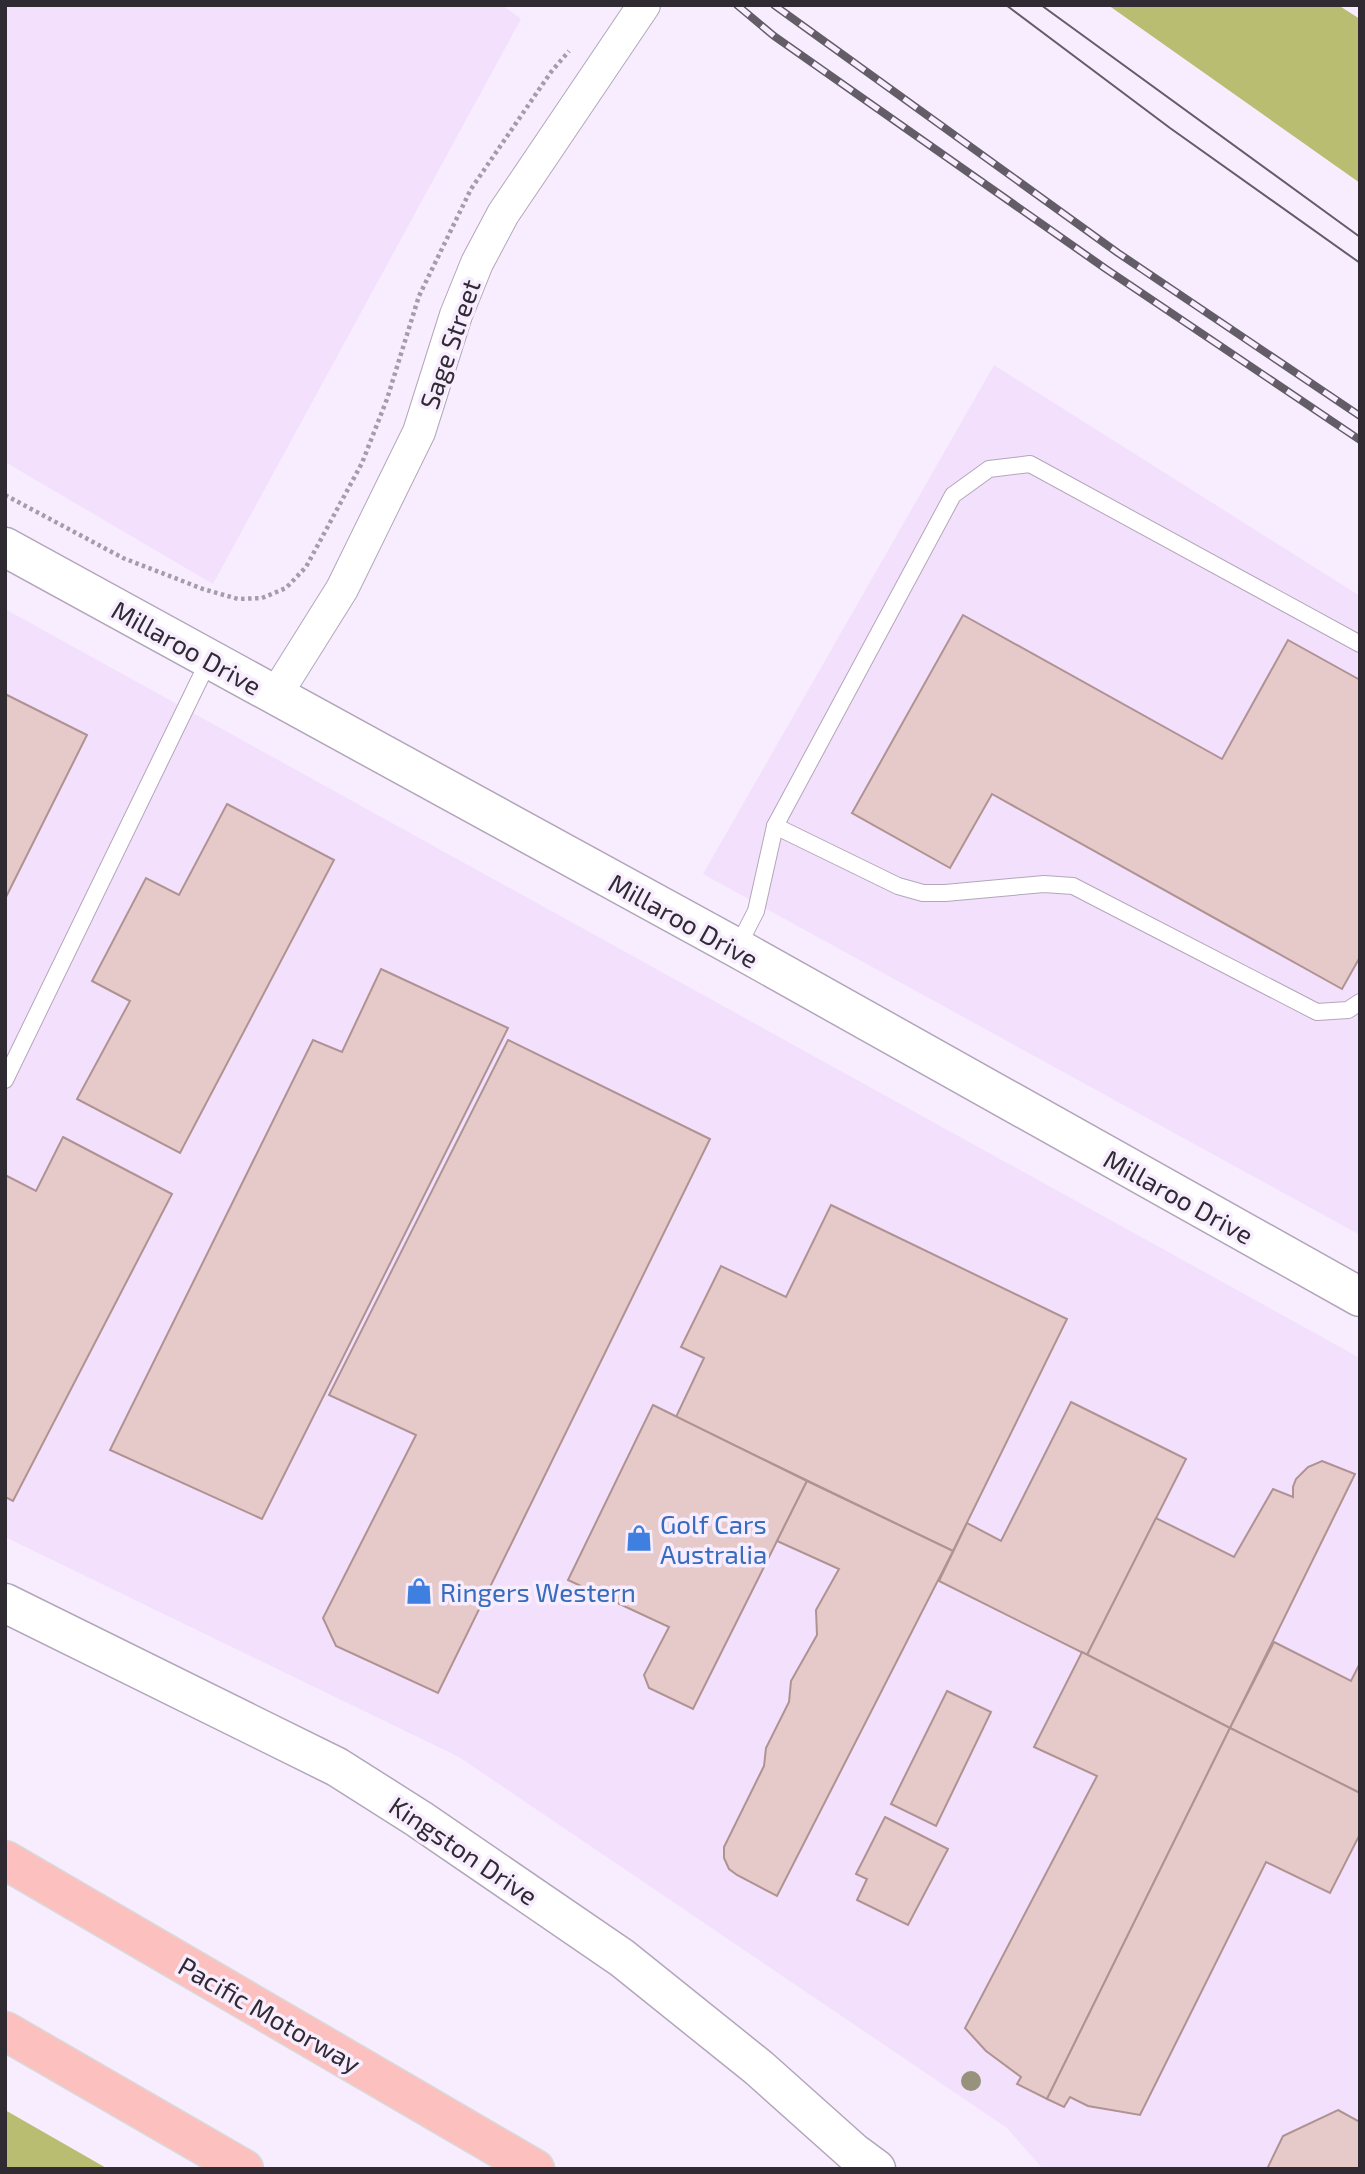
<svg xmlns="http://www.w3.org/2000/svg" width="1365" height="2174" font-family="'Exo 2',sans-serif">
  <rect width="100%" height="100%" fill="#f8edfe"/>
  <!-- built -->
  <g fill="#f3e0fc">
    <path d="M5 5H502L521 19 213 584 5 462Z"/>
    <path d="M994 365 1360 596V1235L703 874Z"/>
    <path d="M5 609 1360 1358V2169H1043L1007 2128 459 1757 5 1537Z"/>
  </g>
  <!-- forest -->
  <g fill="#b8bd72">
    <path d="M1108 5H1338L1360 19V183Z"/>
    <path d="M5 2110 108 2169H5Z"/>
  </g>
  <!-- building -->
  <g fill="#e6cac9" stroke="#ae9392" stroke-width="2">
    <path d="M963 615 1222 759 1288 640 1360 680V957L1342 989 992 794 950 868 852 813Z"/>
    <path d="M5 694 87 735 5 899Z"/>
    <path d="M227 804 334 860 180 1153 77 1099 130 1001 92 981 146 878 179 895Z"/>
    <path d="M381 969 508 1028 262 1519 110 1450 313 1040 342 1052Z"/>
    <path d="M508 1040 710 1139 438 1693 336 1646 323 1618 416 1435 329 1395Z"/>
    <path d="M63 1137 172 1194 13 1501 5 1497V1175L36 1191Z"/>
    <path d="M831 1205 1067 1319 953 1551 676 1417 704 1358 681 1347 721 1266 786 1297Z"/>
    <path d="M1071 1402 1186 1459 1087 1655 939 1581 967 1523 1001 1541Z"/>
    <path d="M653 1405 807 1481 693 1709 649 1688 644 1675 669 1627 568 1580Z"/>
    <path d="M1322 1461 1355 1474 1230 1728 1087 1655 1156 1518 1234 1557 1273 1489 1293 1497V1487L1296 1479 1308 1467Z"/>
    <path d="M807 1481 953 1551 777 1896 737 1875 729 1869 724 1858V1847L764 1766 766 1748 789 1702 791 1681 817 1635 816 1610 839 1569 777 1541Z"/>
    <path d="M1274 1642 1351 1681 1360 1663V1793L1230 1728Z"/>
    <path d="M1082 1652 1230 1728 1047 2099 1017 2084 1021 2077 986 2051 965 2028 1097 1776 1034 1747Z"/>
    <path d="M947 1691 991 1712 936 1826 891 1804Z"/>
    <path d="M1230 1728 1360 1793V1834L1330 1893 1266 1862 1140 2115 1088 2106 1070 2097 1064 2107 1047 2099Z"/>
    <path d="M885 1817 948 1849 908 1925 857 1900 867 1879 856 1874Z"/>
    <path d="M1338 2110 1360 2122V2169H1267L1283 2136Z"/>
  </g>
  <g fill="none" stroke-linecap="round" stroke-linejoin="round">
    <defs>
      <g id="service">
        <path d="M775 826 898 886 923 893H945L1044 884 1073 886 1317 1012 1348 1010 1360 1002"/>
        <path d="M737 948 756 911 775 826 953 495 989 469 1030 464 1360 644"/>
        <path d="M5 1080 209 660"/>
      </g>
      <path id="minor" d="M275 696 342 589 419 432 456 315 477 263 503 214 644 5"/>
      <g id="tertiary">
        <path d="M5 547 737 948 1360 1297"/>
        <path d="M5 1603 337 1767 419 1819 622 1958 759 2068 853 2152 876 2169"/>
      </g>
      <g id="motorway">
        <path d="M5 1860 535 2169"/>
        <path d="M5 2031 244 2169"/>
      </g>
    </defs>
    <!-- service casing -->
    <use href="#service" stroke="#b3a6ba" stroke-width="18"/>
    <!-- minor casing -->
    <use href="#minor" stroke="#b3a6ba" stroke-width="34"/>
    <!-- tertiary casing -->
    <use href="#tertiary" stroke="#b3a6ba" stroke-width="41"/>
    <!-- motorway casing -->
    <use href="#motorway" stroke="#dad9da" stroke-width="41"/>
    <!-- path -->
    <path stroke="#a59ca9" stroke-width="4.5" stroke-dasharray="3.5 3.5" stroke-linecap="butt" d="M5 495 123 558 203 589 238 599 262 598 286 588 306 567 362 463 387 399 419 296 471 189 551 72 569 51"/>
    <!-- service -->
    <use href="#service" stroke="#fff" stroke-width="16"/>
    <!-- minor -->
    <use href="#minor" stroke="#fff" stroke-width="32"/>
    <!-- tertiary -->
    <use href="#tertiary" stroke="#fff" stroke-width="38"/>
    <!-- motorway -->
    <use href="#motorway" stroke="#fcc0bf" stroke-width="38"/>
    <!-- tram -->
    <g stroke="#635d67" stroke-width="2">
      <path d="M1006 5 1170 128 1360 263"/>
      <path d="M1041 5 1360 237"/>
    </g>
    <defs>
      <g id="rail">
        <path d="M737 5 774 36 1106 269 1360 440"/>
        <path d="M774 5 1118 253 1360 416"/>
      </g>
    </defs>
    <!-- rail casing -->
    <use href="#rail" stroke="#635d67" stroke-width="8"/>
    <!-- rail -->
    <use href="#rail" stroke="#f8edfe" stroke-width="5" stroke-dasharray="16" stroke-linecap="butt"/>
  </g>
  <!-- trees -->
  <circle fill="#96927b" cx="971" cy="2081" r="10"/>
  <!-- icons -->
  <defs>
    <symbol id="shop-bare" viewBox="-9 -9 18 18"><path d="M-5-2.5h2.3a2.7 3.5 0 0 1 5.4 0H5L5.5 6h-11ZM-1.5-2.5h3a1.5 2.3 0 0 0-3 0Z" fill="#3f7fe0" stroke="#f8edfe" stroke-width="2.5" paint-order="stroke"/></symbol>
  </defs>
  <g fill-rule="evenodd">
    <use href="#shop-bare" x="620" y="1519" width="38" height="38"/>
    <use href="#shop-bare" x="400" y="1572" width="38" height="38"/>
  </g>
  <g text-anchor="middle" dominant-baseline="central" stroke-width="7" stroke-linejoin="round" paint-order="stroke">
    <!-- street labels -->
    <g font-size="26" fill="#302b33" stroke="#f8edfe">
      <text transform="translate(449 344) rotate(-71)">Sage Street</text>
      <text transform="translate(187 647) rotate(29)">Millaroo Drive</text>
      <text transform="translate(684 920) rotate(29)">Millaroo Drive</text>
      <text transform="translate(1179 1196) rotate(29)">Millaroo Drive</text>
      <text transform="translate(464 1850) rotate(34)">Kingston Drive</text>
      <text transform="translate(270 2014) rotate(30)">Pacific Motorway</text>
    </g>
    <!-- shop labels -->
    <g font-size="26" fill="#366cbe" stroke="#f8edfe" text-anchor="start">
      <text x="660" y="1523">Golf Cars<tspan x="660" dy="30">Australia</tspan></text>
      <text x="440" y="1591">Ringers Western</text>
    </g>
  </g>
  <!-- border -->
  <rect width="1365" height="2174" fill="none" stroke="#302b33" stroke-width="14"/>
</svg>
